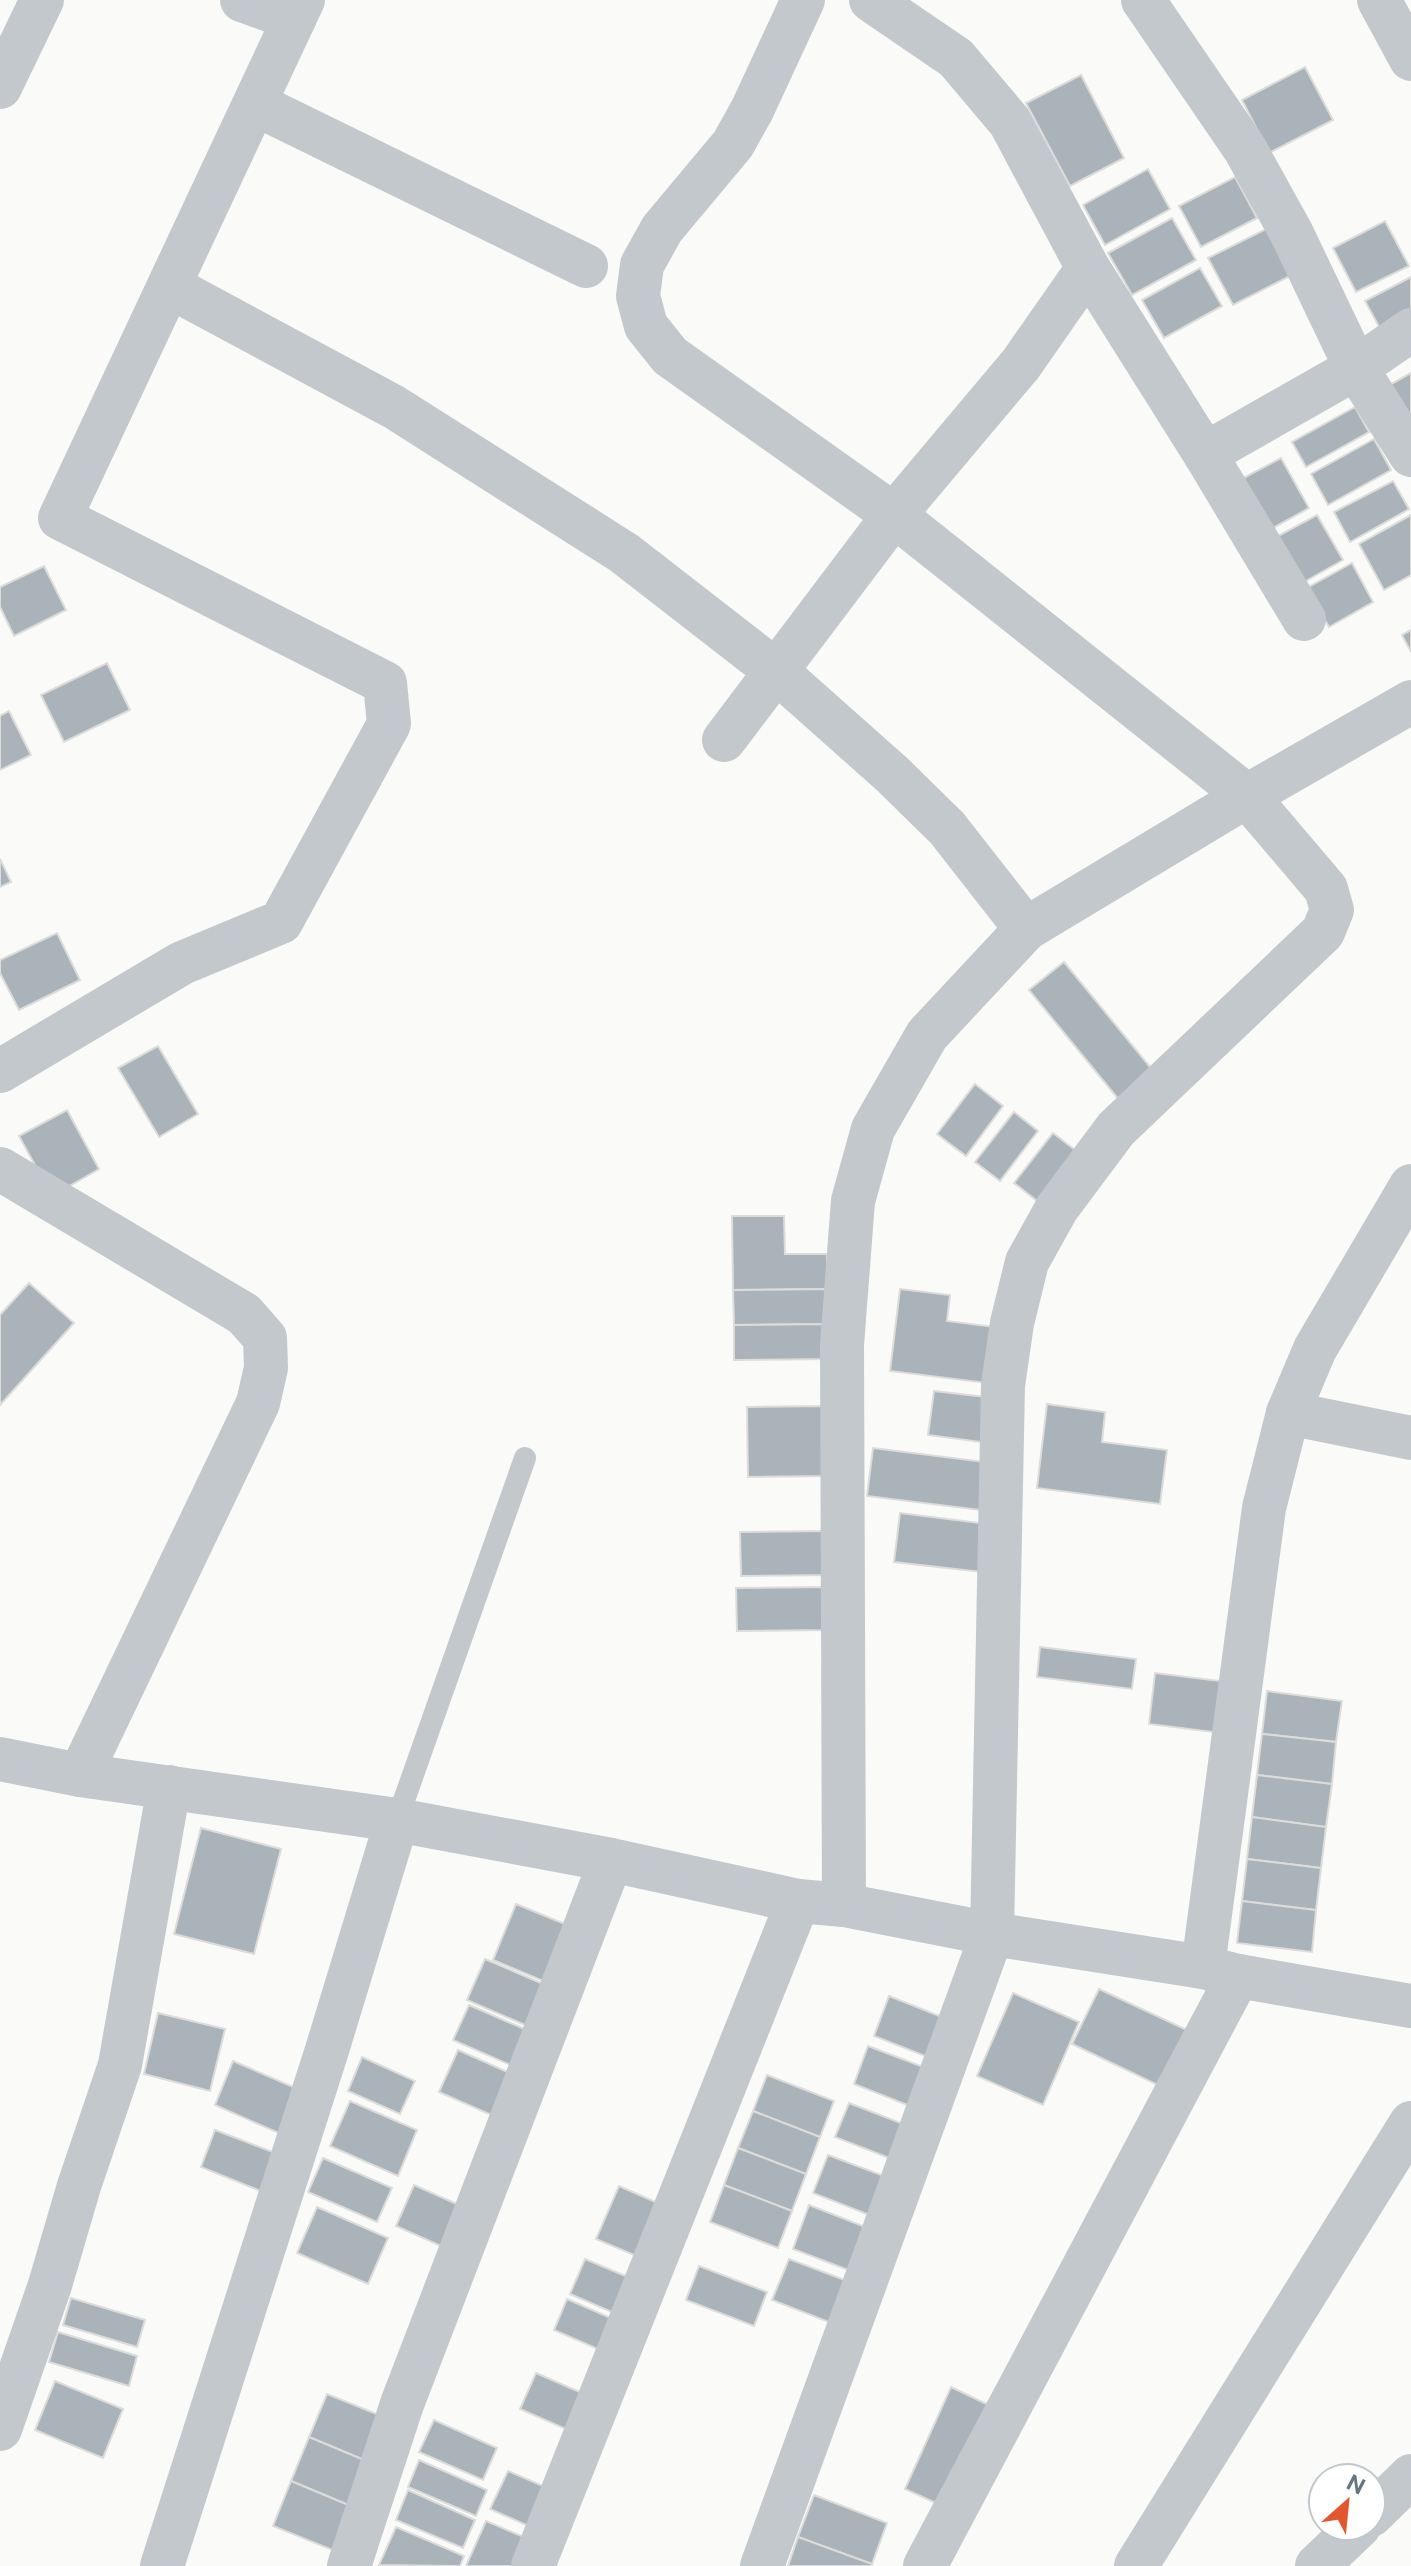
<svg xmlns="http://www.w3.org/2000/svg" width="1411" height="2566" font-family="'Public Sans',sans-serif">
  <rect width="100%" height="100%" fill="#fafaf8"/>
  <!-- building -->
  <g fill="#aab3b9" stroke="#dcdcda" stroke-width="2">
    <path d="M1305 67 1333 120 1269 153 1242 100Z"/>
    <path d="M1081 75 1124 158 1070 186 1026 103Z"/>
    <path d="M1148 169 1170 209 1105 245 1083 205Z"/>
    <path d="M1235 177 1257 218 1201 247 1179 206Z"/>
    <path d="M1172 218 1196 260 1132 295 1108 253Z"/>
    <path d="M1385 221 1409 266 1356 292 1333 248Z"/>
    <path d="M1270 227 1294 274 1233 305 1208 258Z"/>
    <path d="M1200 268 1222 306 1164 338 1142 300Z"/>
    <path d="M1411 277V317L1382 332 1365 301Z"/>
    <path d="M1411 373V427L1388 386Z"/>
    <path d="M1355 407 1369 432 1306 467 1292 442Z"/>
    <path d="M1374 439 1391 470 1328 505 1311 474Z"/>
    <path d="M1281 458 1309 508 1264 533 1236 482Z"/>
    <path d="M1393 481 1409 509 1350 542 1334 512Z"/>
    <path d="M1317 515 1343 560 1304 582 1278 536Z"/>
    <path d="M1411 515V575L1384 590 1359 544Z"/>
    <path d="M1352 563 1373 602 1329 627 1307 588Z"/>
    <path d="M44 566 66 610 14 636 0 607V587Z"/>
    <path d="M1411 630V652L1402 635Z"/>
    <path d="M107 663 130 710 64 742 41 695Z"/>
    <path d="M9 711 31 755 0 770V716Z"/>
    <path d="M0 859 11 882 0 887Z"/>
    <path d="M57 933 80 980 19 1010 0 973V960Z"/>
    <path d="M1064 962 1155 1073 1120 1101 1029 990Z"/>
    <path d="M158 1046 198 1114 159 1137 118 1068Z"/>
    <path d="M975 1084 1003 1106 966 1156 937 1134Z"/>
    <path d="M67 1110 99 1169 52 1196 19 1136Z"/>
    <path d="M1014 1112 1038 1131 1000 1181 975 1162Z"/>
    <path d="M1053 1133 1084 1157 1045 1207 1014 1183Z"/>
    <path d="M732 1216H784L785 1254H827V1289L733 1290Z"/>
    <path d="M29 1283 74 1323 0 1405V1315Z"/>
    <path d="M827 1289 828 1324 734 1325 733 1290Z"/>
    <path d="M900 1289 950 1295 947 1321 1002 1328 995 1384 890 1371Z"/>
    <path d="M828 1324V1359L734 1360V1325Z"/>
    <path d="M934 1391 994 1398 988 1443 928 1435Z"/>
    <path d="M1047 1404 1105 1412 1102 1442 1167 1450 1160 1504 1037 1488Z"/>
    <path d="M827 1406 828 1476 748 1477 747 1407Z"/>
    <path d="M873 1448 985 1462 980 1510 867 1496Z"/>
    <path d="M900 1513 988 1524 982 1572 894 1562Z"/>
    <path d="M830 1531V1575L741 1576 740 1532Z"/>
    <path d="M827 1587 828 1630 737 1631 736 1588Z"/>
    <path d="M1040 1647 1136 1659 1132 1689 1037 1677Z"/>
    <path d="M1155 1673 1228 1682 1221 1733 1149 1724Z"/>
    <path d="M1267 1691 1342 1701 1336 1742 1262 1734Z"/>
    <path d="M1262 1734 1336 1742 1332 1784 1257 1775Z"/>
    <path d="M1257 1775 1332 1784 1326 1827 1252 1817Z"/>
    <path d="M1252 1817 1326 1827 1321 1868 1247 1859Z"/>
    <path d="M201 1828 281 1849 254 1954 174 1934Z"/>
    <path d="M1247 1859 1321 1868 1316 1910 1242 1901Z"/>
    <path d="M1242 1901 1316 1910 1312 1952 1237 1943Z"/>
    <path d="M516 1904 577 1929 553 1985 493 1960Z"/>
    <path d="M485 1959 557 1990 539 2031 467 2000Z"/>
    <path d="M1099 1989 1189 2031 1162 2087 1072 2044Z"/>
    <path d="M1013 1993 1079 2022 1043 2105 977 2076Z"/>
    <path d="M889 1996 952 2021 938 2061 874 2036Z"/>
    <path d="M469 2005 538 2035 522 2070 453 2040Z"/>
    <path d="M158 2013 225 2029 210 2091 144 2074Z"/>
    <path d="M868 2046 934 2071 920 2110 854 2084Z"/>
    <path d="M458 2050 523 2079 505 2121 439 2092Z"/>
    <path d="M362 2057 415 2081 400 2114 348 2091Z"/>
    <path d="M233 2061 307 2093 288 2137 215 2105Z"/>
    <path d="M767 2075 834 2101 820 2137 753 2111Z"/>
    <path d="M350 2101 417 2130 398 2176 330 2146Z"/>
    <path d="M849 2103 911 2127 897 2161 835 2137Z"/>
    <path d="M753 2111 820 2137 806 2174 738 2148Z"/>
    <path d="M215 2130 278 2154 263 2192 201 2167Z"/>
    <path d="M738 2148 806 2174 792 2211 724 2185Z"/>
    <path d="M828 2155 892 2179 877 2218 813 2193Z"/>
    <path d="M323 2158 392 2188 377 2222 308 2192Z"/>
    <path d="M414 2185 468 2209 450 2250 396 2226Z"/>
    <path d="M724 2185 792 2211 778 2248 710 2222Z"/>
    <path d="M619 2186 669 2208 646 2260 596 2239Z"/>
    <path d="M809 2205 873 2230 856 2273 793 2249Z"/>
    <path d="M317 2207 388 2238 368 2284 297 2253Z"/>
    <path d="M585 2259 642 2283 628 2319 570 2294Z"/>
    <path d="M789 2259 850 2282 834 2324 772 2300Z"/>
    <path d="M699 2266 767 2292 754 2326 686 2300Z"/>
    <path d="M71 2298 145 2320 137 2347 63 2325Z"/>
    <path d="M567 2299 627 2325 614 2356 554 2330Z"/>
    <path d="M58 2332 137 2356 129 2386 49 2362Z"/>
    <path d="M536 2373 598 2400 582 2436 520 2409Z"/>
    <path d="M55 2381 123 2409 103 2458 35 2430Z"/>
    <path d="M951 2387 995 2408 949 2509 905 2489Z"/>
    <path d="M327 2394 394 2421 376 2465 309 2437Z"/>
    <path d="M434 2420 497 2448 483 2480 419 2452Z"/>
    <path d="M309 2437 376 2465 358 2509 291 2481Z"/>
    <path d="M419 2460 487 2490 476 2516 408 2487Z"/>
    <path d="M508 2471 559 2493 542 2532 490 2509Z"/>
    <path d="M291 2481 358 2509 340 2553 273 2526Z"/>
    <path d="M408 2490 475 2520 463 2548 396 2520Z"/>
    <path d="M814 2495 887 2523 872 2564 798 2537Z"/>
    <path d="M486 2521 540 2544 531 2566H466Z"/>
    <path d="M396 2527 464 2556 460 2566 379 2565Z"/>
    <path d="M798 2537 872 2564 871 2566H788Z"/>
  </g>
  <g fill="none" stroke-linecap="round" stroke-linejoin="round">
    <!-- service -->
    <path stroke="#c3c8cc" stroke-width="22" d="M397 1820 525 1458"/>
    <!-- minor -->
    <g stroke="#c3c8cc" stroke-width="44">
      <path d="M242 0 294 19"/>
      <path d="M803 0 752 110 733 144 662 229 642 265 638 296 646 326 670 356 894 515 1247 796 1026 929 927 1035 873 1129 853 1201 842 1345 844 1905"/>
      <path d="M871 0 956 58 1010 122 1088 268 1205 454 1356 368 1411 330"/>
      <path d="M1143 0 1245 149 1292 234 1356 368 1411 455"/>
      <path d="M1379 0 1411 59"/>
      <path d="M0 87 42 0"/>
      <path d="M255 104 586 266"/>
      <path d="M169 286 394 407 624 553 776 671 893 775 947 828 1026 929"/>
      <path d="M1205 454 1304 619"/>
      <path d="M724 740 894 515 1021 364 1088 268"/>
      <path d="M0 1071 182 963 281 922 389 724 385 683 60 518 303 0"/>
      <path d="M0 1169 244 1314 265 1338 266 1368 258 1403 80 1775"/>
      <path d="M1288 1413 1411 1438"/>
      <path d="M0 1759 80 1775 397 1820 611 1860 798 1901 844 1905 992 1934 1203 1967 1238 1976 1411 2006"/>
      <path d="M1203 1967 1264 1508 1288 1413 1315 1349 1411 1186"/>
      <path d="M0 2429 50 2285 79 2186 120 2065 169 1787"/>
      <path d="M1371 2515 1411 2476"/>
      <path d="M162 2566 327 2050 397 1820"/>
      <path d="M349 2566 402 2404 611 1860"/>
      <path d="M533 2566 798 1901"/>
      <path d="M762 2566 992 1934 1003 1385 1012 1323 1027 1262 1057 1208 1116 1129 1323 932 1332 910 1326 889 1247 796 1411 702"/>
      <path d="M925 2566 1238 1976"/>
      <path d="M1136 2566 1411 2123"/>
      <path d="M1317 2566 1359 2526"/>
    </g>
  </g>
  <!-- north arrow -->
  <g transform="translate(1347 2502) rotate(27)"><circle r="38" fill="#ffffff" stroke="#c1c8cd" stroke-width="2"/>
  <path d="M0-6L14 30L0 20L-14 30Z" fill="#e4572e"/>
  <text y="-12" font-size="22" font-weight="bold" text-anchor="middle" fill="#657683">N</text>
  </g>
</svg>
